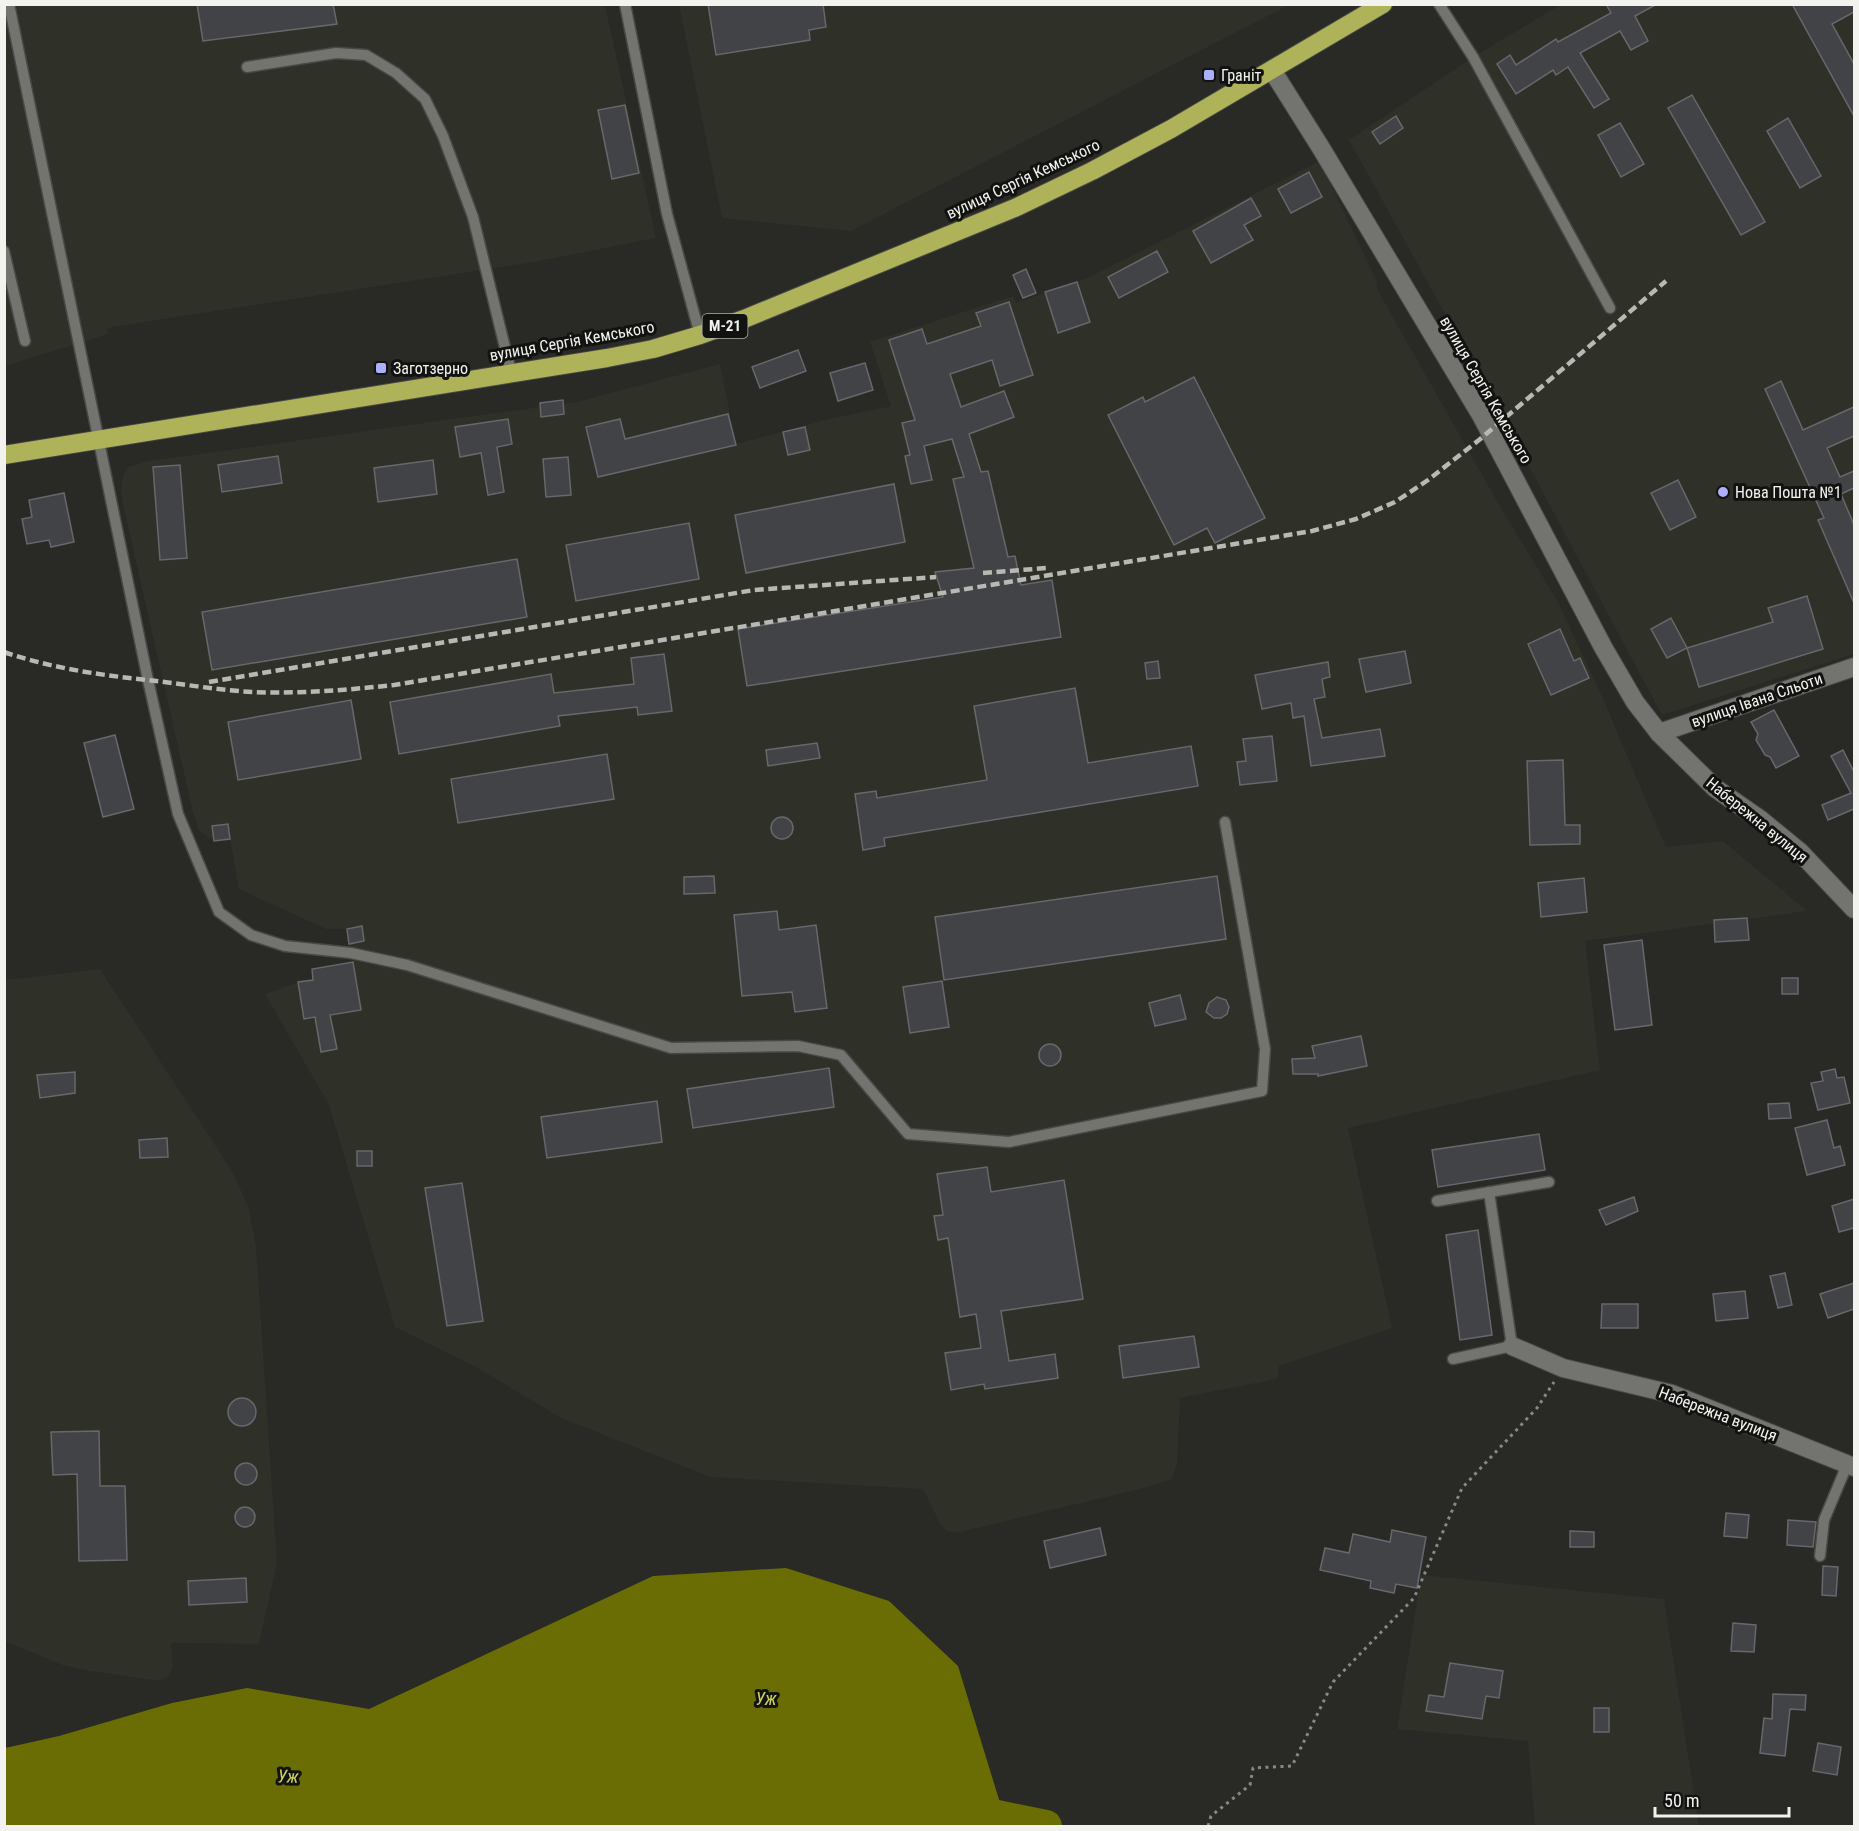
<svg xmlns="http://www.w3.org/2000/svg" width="1859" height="1831" font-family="'Roboto Condensed',sans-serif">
  <rect width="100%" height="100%" fill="#292926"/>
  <!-- built -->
  <g fill="#2f3027">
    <path d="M5 5H605L656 238 534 262 112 327 107 329 108 334 5 366Z"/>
    <path d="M679 5H1289L851 231 722 218Z"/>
    <path d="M1560 5H1854V654L1662 715 1519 448 1349 140 1473 57Z"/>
    <path d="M1320 161 1377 282V289L1501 508 1557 600 1602 696 1666 847 1723 841 1807 911 1585 941 1600 1070 1348 1128 1392 1328 1279 1366 1277 1379 1180 1398 1177 1463 1172 1479 1152 1486 956 1533 947 1531 940 1524 923 1489 710 1477 561 1418 476 1367 395 1327 329 1105 265 994 298 982 313 980 312 969 353 962 347 929H326L239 889 230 839 214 841 199 830 193 813 125 513 121 491 123 476 128 467 149 461 576 402 720 364 736 444 829 419 891 406 870 342 1013 296 1016 303 1089 277Z"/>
    <path d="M100 969 234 1174 249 1209 256 1246 277 1563 259 1644 171 1643 173 1666 169 1676 160 1681 84 1670 62 1665 5 1641 4 980Z"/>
    <path d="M1421 1575 1664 1599 1699 1826H1535L1528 1741 1397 1729Z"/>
  </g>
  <!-- water -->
  <path fill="#6a6d04" d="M786 1568 889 1601 958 1666 1001 1806 1035 1813 1034 1826H5V1748L59 1736 172 1703 247 1688 369 1709 653 1576Z"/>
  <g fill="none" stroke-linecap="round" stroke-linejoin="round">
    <!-- river -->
    <path stroke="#6a6d04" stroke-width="32" d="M992 1815 1046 1826"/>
  </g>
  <!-- building -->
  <g fill="#424346" stroke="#67676c" stroke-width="1.5">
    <path d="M197 4H333L337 24 203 41Z"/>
    <path d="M708 4H823L826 27 809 30 810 40 716 55Z"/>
    <path d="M1606 4H1657L1635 16 1648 41 1631 50 1620 31 1580 53 1609 99 1594 108 1568 67 1556 75 1553 70 1516 94 1497 64 1510 55 1516 65 1556 39 1558 42 1611 13Z"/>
    <path d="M1792 4H1854V12L1832 24 1854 64V116Z"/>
    <path d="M1692 95 1765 222 1741 235 1668 108Z"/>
    <path d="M625 105 639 173 612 179 598 110Z"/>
    <path d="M1396 116 1403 128 1380 144 1372 132Z"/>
    <path d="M1788 118 1821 176 1800 188 1767 131Z"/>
    <path d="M1620 123 1644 164 1621 177 1598 135Z"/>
    <path d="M1309 172 1322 197 1291 213 1278 189Z"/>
    <path d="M1251 198 1261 216 1244 225 1253 240 1211 263 1193 231Z"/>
    <path d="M1157 251 1168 272 1119 298 1108 277Z"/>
    <path d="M1026 269 1036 293 1023 298 1013 275Z"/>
    <path d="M1077 282 1090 322 1058 333 1045 292Z"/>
    <path d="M1009 302 1033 375 1000 386 992 360 950 374 961 407 1004 391 1014 417 969 434 981 472 988 471 1008 557 1015 556 1021 585 1052 580 1061 637 747 686 738 629 943 597 935 572 974 568 953 479 964 477 952 439 924 446 932 480 911 484 905 456 910 455 902 423 915 420 889 340 922 329 927 344 981 326 976 313Z"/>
    <path d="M798 350 806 371 760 388 752 367Z"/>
    <path d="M865 363 873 390 838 401 830 373Z"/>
    <path d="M1194 377 1265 518 1215 543 1207 528 1174 545 1108 415 1143 397 1145 402Z"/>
    <path d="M1781 381 1803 430 1854 407V436L1827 448 1840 477 1854 471V488L1841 494 1854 525V603L1818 520 1824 518 1765 389Z"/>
    <path d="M563 400 564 414 541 417 540 403Z"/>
    <path d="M728 414 736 445 598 477 586 427 620 419 625 439Z"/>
    <path d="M508 419 512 444 497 447 504 492 488 495 481 453 460 457 455 427Z"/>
    <path d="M805 427 810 450 788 455 783 432Z"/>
    <path d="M278 456 282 483 222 492 218 465Z"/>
    <path d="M568 457 571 495 546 497 543 459Z"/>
    <path d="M433 460 437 494 378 502 374 468Z"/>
    <path d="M180 465 187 558 160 560 153 467Z"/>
    <path d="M1678 480 1696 517 1670 530 1651 493Z"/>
    <path d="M894 484 905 542 746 573 735 515Z"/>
    <path d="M64 493 74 542 51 547 49 540 27 544 22 519 32 517 29 500Z"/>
    <path d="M689 523 699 579 576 601 566 545Z"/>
    <path d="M517 559 527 617 212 670 202 612Z"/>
    <path d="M1807 596 1823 649 1699 687 1687 648 1773 622 1768 608Z"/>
    <path d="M1671 618 1687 648 1667 658 1651 629Z"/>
    <path d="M1560 629 1574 661 1580 658 1589 678 1551 695 1528 644Z"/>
    <path d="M1405 651 1411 683 1366 692 1359 659Z"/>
    <path d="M664 654 672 711 638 715 637 707 558 716 560 726 399 754 390 702 551 674 554 693 634 684 631 658Z"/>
    <path d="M1158 661 1160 678 1147 679 1145 663Z"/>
    <path d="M1328 662 1330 677 1322 679 1325 697 1314 699 1322 738 1380 729 1385 756 1311 766 1304 716 1293 718 1291 703 1262 709 1255 675Z"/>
    <path d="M1075 688 1088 763 1191 746 1198 786 884 838 885 846 863 850 855 794 876 791 877 798 987 780 974 706Z"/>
    <path d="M351 700 361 759 238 780 228 722Z"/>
    <path d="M1774 710 1799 756 1776 768 1770 757 1765 755 1756 740 1758 734 1751 722Z"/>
    <path d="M115 735 134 809 103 817 84 743Z"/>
    <path d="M1272 736 1277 781 1240 785 1237 762 1246 761 1243 739Z"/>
    <path d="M817 743 820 758 768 766 766 750Z"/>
    <path d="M1843 750 1854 772V809L1828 820 1822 805 1851 793 1831 756Z"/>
    <path d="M607 754 614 799 458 823 451 779Z"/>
    <path d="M1563 760 1565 825H1580V844L1530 845 1527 761Z"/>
    <circle cx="782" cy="828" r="11"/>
    <path d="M228 824 230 839 214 841 212 826Z"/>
    <path d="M714 876 715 893 684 894V877Z"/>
    <path d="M1217 876 1226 939 944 980 935 917Z"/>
    <path d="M1584 878 1587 912 1541 917 1538 883Z"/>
    <path d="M777 911 779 930 816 925 827 1008 795 1012 792 992 742 996 734 915Z"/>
    <path d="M1747 918 1749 940 1715 942 1714 920Z"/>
    <path d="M362 926 364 941 349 944 347 929Z"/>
    <path d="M1642 940 1652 1025 1615 1030 1604 945Z"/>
    <path d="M353 962 361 1010 330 1015 337 1049 321 1052 315 1017 304 1019 298 982 313 980 312 969Z"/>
    <rect x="1782" y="978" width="16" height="16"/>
    <path d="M942 981 949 1027 910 1033 903 987Z"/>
    <path d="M1180 995 1186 1019 1155 1026 1149 1003Z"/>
    <path d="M1217 997 1226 1000 1229 1007 1227 1014 1221 1018H1214L1206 1012 1209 1003Z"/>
    <path d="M1361 1036 1367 1066 1318 1076V1074H1293L1292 1059 1315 1058 1312 1046Z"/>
    <circle cx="1050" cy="1055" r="11"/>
    <path d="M829 1068 834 1107 693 1128 687 1089Z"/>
    <path d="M1835 1069 1837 1078 1844 1077 1850 1103 1818 1110 1811 1083 1823 1081 1821 1072Z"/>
    <path d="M75 1072V1093L40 1098 37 1075Z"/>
    <path d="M657 1101 662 1142 547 1158 541 1117Z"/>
    <path d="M1789 1103 1791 1118 1769 1119 1768 1104Z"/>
    <path d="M1827 1120 1834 1148 1840 1146 1845 1165 1807 1175 1795 1128Z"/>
    <path d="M1539 1134 1545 1170 1438 1187 1432 1150Z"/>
    <path d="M167 1138 168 1157 140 1158 139 1140Z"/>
    <rect x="357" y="1151" width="15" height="15"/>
    <path d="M987 1167 991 1192 1064 1180 1083 1299 1001 1311 1009 1361 1055 1354 1058 1378 985 1389 984 1384 951 1390 945 1353 981 1348 976 1314 960 1317 948 1238 938 1240 934 1216 943 1215 937 1174Z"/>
    <path d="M462 1183 483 1321 447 1326 425 1188Z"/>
    <path d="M1634 1197 1638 1211 1606 1225 1599 1210Z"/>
    <path d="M1854 1199V1228L1839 1232 1832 1206Z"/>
    <path d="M1478 1230 1492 1335 1460 1340 1446 1235Z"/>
    <path d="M1785 1273 1792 1305 1778 1308 1770 1276Z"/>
    <path d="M1854 1283V1309L1828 1318 1820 1294Z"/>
    <path d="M1745 1291 1748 1318 1716 1321 1713 1294Z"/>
    <path d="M1602 1304H1638V1328H1601Z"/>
    <path d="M1194 1336 1199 1367 1123 1378 1119 1346Z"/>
    <circle cx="242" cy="1412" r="14"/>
    <path d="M99 1431 100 1486H125L127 1560 79 1561 77 1474 53 1475 51 1432Z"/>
    <circle cx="246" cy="1474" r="11"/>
    <circle cx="245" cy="1517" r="10"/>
    <path d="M1726 1513 1749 1515 1747 1538 1724 1536Z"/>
    <path d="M1788 1520 1816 1522 1813 1547 1787 1545Z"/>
    <path d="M1100 1528 1106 1555 1050 1568 1044 1541Z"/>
    <path d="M1392 1530 1426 1537 1417 1588 1396 1584 1394 1593 1370 1588 1371 1581 1320 1570 1325 1548 1349 1553 1353 1534 1390 1542Z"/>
    <path d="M1570 1531 1594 1532V1547H1570Z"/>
    <path d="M1823 1566 1838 1567 1836 1596 1822 1595Z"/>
    <path d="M246 1578 247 1602 189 1605 188 1581Z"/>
    <path d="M1733 1623 1756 1625 1754 1652 1731 1651Z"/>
    <path d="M1450 1663 1503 1671 1499 1698 1486 1696 1482 1719 1426 1711 1429 1695 1444 1697Z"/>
    <path d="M1773 1694 1806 1695 1805 1710 1790 1709 1785 1756 1760 1753 1764 1718 1772 1719Z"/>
    <rect x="1594" y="1708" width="15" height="24"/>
    <path d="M1818 1743 1841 1747 1837 1775 1813 1771Z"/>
  </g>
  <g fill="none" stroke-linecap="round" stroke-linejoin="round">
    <defs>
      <g id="lane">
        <path d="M9 4 148 680 178 814 219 912 251 935 285 946 351 953 407 965 671 1048 798 1046 841 1055 908 1134 1009 1142 1262 1091 1265 1049 1225 822"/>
        <path d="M625 4 667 214 700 335"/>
        <path d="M1439 4 1473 57 1610 308"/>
        <path d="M247 67 336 53 366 55 396 73 425 99 443 136 473 217 511 372"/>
        <path d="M4 251 25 341"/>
        <path d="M1437 1201 1549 1182"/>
        <path d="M1453 1359 1512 1346 1489 1192"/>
        <path d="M1820 1556 1824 1520 1847 1465"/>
      </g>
      <g id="street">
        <path d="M1272 70 1321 148 1481 415 1603 647 1635 702 1659 733 1715 788 1761 820 1800 852 1854 909"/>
        <path d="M1659 733 1854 667"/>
        <path d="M1512 1346 1563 1368 1672 1394 1854 1467"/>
      </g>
      <path id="highway" d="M4 455 607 358 653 349 700 335 744 319 1017 207 1092 171 1171 129 1383 4"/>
    </defs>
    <!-- lane casing -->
    <use href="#lane" stroke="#484845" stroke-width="13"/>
    <!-- street casing -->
    <use href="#street" stroke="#484845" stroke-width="20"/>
    <!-- highway casing -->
    <use href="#highway" stroke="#484845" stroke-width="20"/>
    <!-- path -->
    <path stroke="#888885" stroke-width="3" stroke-dasharray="3 4.5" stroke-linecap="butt" d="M1208 1826 1211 1816 1250 1785 1253 1768 1292 1766 1333 1682 1414 1598 1462 1488 1537 1408 1554 1382"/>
    <!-- lane -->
    <use href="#lane" stroke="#737470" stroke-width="10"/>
    <!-- street -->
    <use href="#street" stroke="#737470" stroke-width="18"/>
    <!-- highway -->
    <use href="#highway" stroke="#aeb359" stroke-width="18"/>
    <!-- rail -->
    <g stroke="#b8b8b5" stroke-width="4.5" stroke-dasharray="9 4.5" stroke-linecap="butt">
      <path d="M983 573 1047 568"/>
      <path d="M4 652C51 668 99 675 148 680 182 684 218 690 252 692 300 694 347 690 394 685L1312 531 1356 519 1395 502 1428 480 1479 440 1666 281"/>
      <path d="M209 682 754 590 936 577"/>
    </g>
  </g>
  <!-- markers -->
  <g fill="#aab0fb" stroke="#121210" stroke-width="2">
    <rect x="1203" y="69" width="12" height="12" rx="3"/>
    <rect x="375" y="362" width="12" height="12" rx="3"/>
    <circle cx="1723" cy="492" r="6"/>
  </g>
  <g text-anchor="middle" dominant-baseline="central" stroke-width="6" stroke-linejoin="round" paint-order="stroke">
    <!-- shield labels -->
    <rect fill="#121210" stroke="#afafac" stroke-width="1.5" x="702.5" y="314" width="45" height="24" rx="4.5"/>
    <g font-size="15" font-weight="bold" fill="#f2f2ef">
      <text x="725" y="326">М-21</text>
    </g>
    <!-- poi labels -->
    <g font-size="16" fill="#f2f2ef" stroke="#121210" text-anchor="start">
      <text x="1221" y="75">Граніт</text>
      <text x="393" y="368">Заготзерно</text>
      <text x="1735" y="492">Нова Пошта №1</text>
    </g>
    <!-- street labels -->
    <g font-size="16" fill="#f2f2ef" stroke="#121210">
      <text transform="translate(1023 179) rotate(-25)">вулиця Сергія Кемського</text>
      <text transform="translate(572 341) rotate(-10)">вулиця Сергія Кемського</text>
      <text transform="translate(1486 390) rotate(60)">вулиця Сергія Кемського</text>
      <text transform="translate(1757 700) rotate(-19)">вулиця Івана Сльоти</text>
      <text transform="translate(1757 820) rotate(39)">Набережна вулиця</text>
      <text transform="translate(1718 1414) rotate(21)">Набережна вулиця</text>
    </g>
    <!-- water labels -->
    <g font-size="18" font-style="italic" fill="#ccd15b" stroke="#121210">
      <text x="766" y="1698">Уж</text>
      <text transform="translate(288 1776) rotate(2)">Уж</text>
    </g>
  </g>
  <!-- border -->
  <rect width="1859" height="1831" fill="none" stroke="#f2f2ef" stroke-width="12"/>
  <!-- scale -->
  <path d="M1655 1807v9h134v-9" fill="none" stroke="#f2f2ef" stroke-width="3"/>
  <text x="1664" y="1807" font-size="18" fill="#f2f2ef" stroke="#121210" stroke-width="4.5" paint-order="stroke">50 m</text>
</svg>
